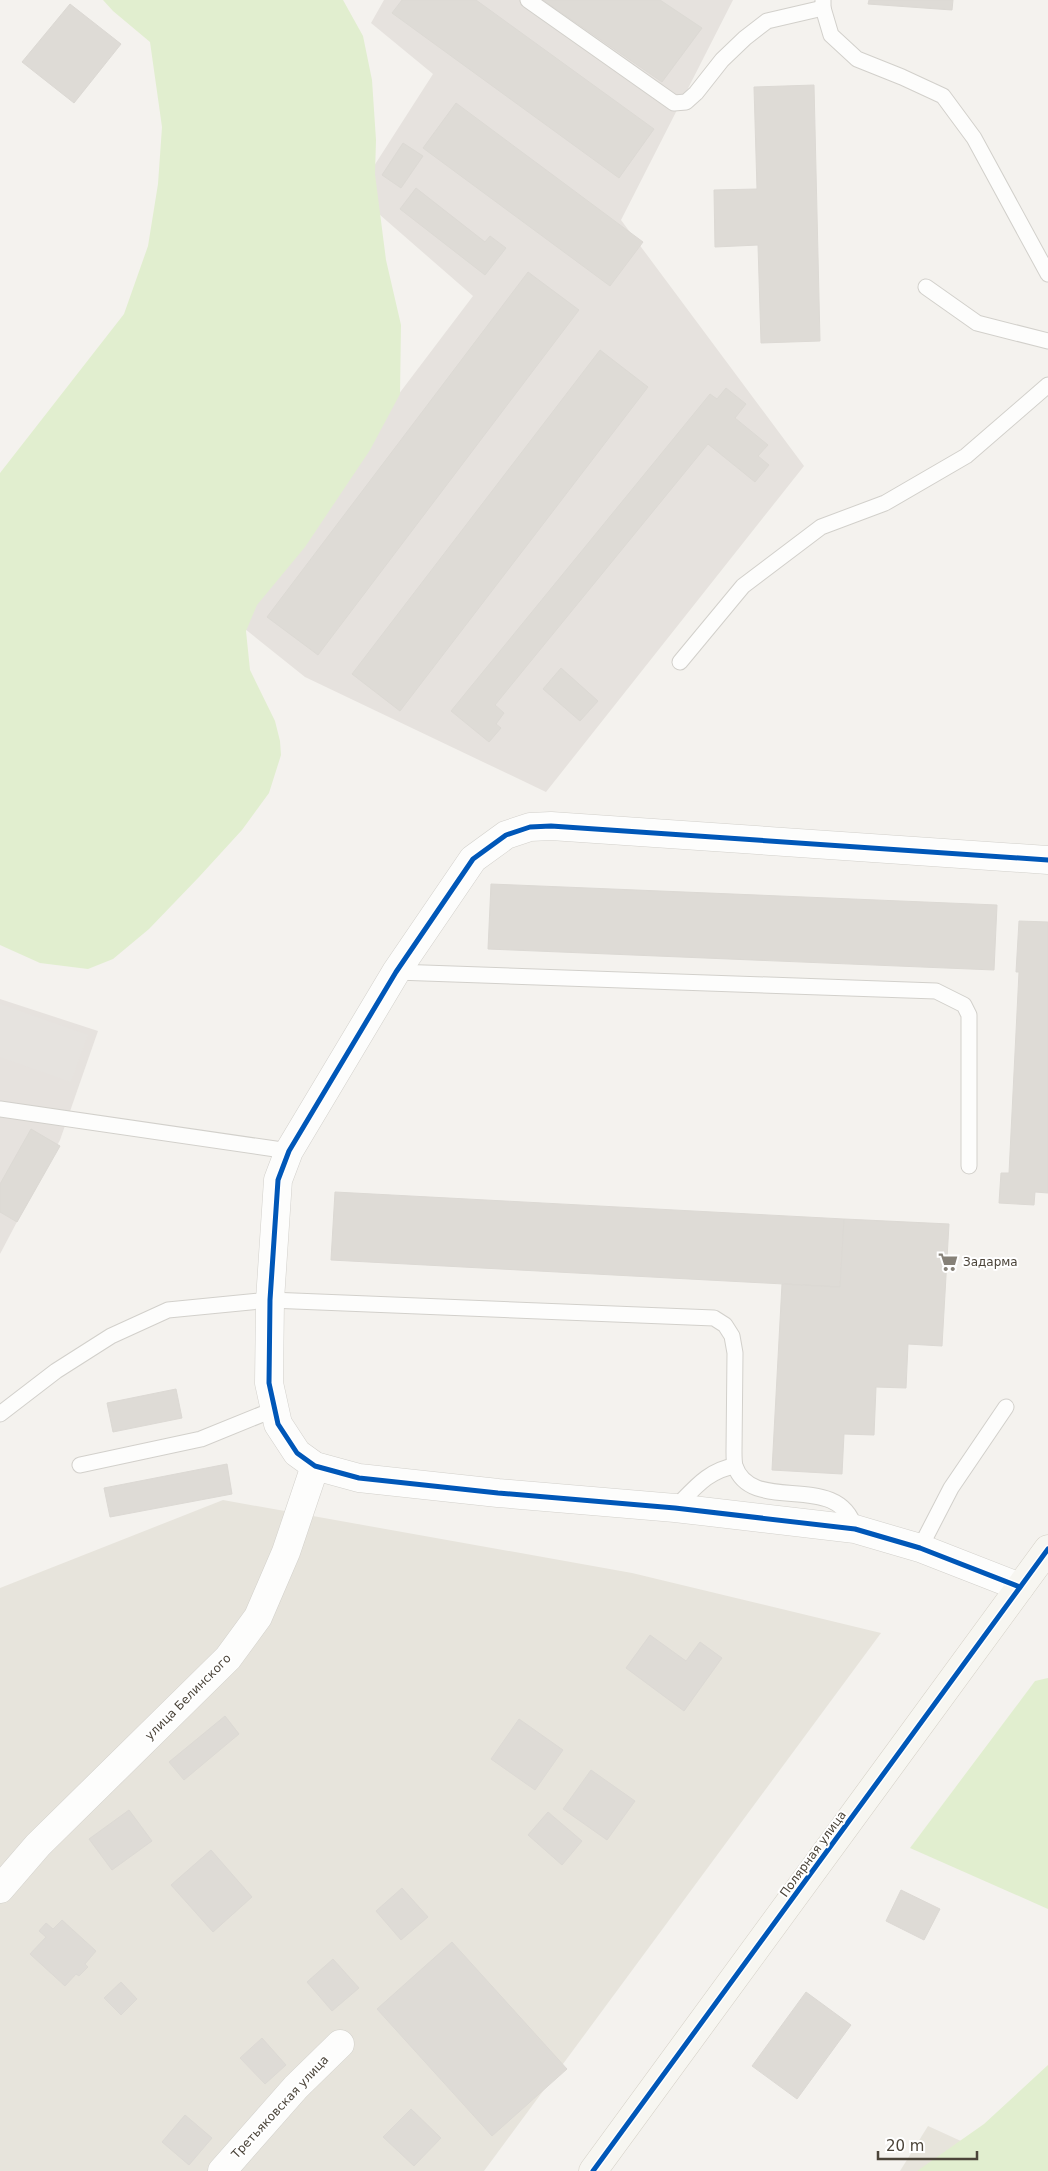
<svg xmlns="http://www.w3.org/2000/svg" width="1048" height="2171" font-family="'DejaVu Sans',sans-serif">
  <rect width="100%" height="100%" fill="#f4f2ee"/>
  <!-- residential -->
  <g fill="#e7e4dc">
    <path d="M223 1500 632 1573 881 1633 484 2171H0V1588Z"/>
    <path d="M928 2126 1027 2171H900Z"/>
  </g>
  <!-- industrial -->
  <g fill="#e6e2de">
    <path d="M384 0H733L621 220 804 466 546 792 305 677 230 617 473 296 356 194 433 74 371 23Z"/>
    <path d="M0 999 98 1031 60 1140 0 1254Z"/>
  </g>
  <!-- green -->
  <g fill="#e1eecf">
    <path d="M103 0H343L363 36 372 80 376 140 375 174 386 260 401 325 400 394 370 450 305 547 257 605 246 631 250 670 275 721 280 741 281 755 269 793 242 830 199 877 149 929 113 959 88 969 40 963 0 945V473L124 314 148 246 158 184 162 127 150 42 113 11Z"/>
    <path d="M1048 1678V1909L910 1848 1035 1681Z"/>
    <path d="M1048 2065V2171H917L984 2124Z"/>
  </g>
  <!-- parking -->
  <path fill="#e6e3df" d="M0 1004 88 1035 71 1082 0 1057Z"/>
  <!-- building -->
  <g fill="#dedbd6" stroke="#dcd9d4">
    <path d="M402 0H476L654 129 619 178 392 13Z"/>
    <path d="M543 0H660L702 28 662 82Z"/>
    <path d="M869 0H953L952 10 868 4Z"/>
    <path d="M70 4 121 44 74 103 22 62Z"/>
    <path d="M814 85 820 341 761 343 758 245 715 247 714 190 757 189 754 87Z"/>
    <path d="M456 103 643 242 610 286 423 148Z"/>
    <path d="M403 143 423 156 401 188 382 175Z"/>
    <path d="M416 188 485 242 490 236 506 248 485 275 400 209Z"/>
    <path d="M528 272 579 310 318 655 267 617Z"/>
    <path d="M600 350 648 387 400 711 352 674Z"/>
    <path d="M726 388 746 404 735 418 768 445 758 456 769 465 755 482 708 444 495 705 504 713 496 724 501 728 489 742 451 711 710 394 717 399Z"/>
    <path d="M561 668 598 701 580 721 543 689Z"/>
    <path d="M491 884 997 905 994 970 488 949Z"/>
    <path d="M1019 921 1048 922V1193L1035 1192 1034 1205 999 1203 1001 1173H1009L1019 972H1016Z"/>
    <path d="M31 1129 60 1146 17 1222 0 1212V1184Z"/>
    <path d="M335 1192 844 1219 840 1287 331 1260Z"/>
    <path d="M844 1219 949 1224 942 1346 908 1344 906 1388 876 1387 874 1435 844 1434 842 1474 772 1470 782 1284 840 1287Z"/>
    <path d="M176 1389 182 1418 113 1432 107 1403Z"/>
    <path d="M227 1464 232 1494 110 1517 104 1488Z"/>
    <path d="M650 1635 686 1661 700 1642 722 1658 684 1711 626 1668Z"/>
    <path d="M225 1716 239 1734 184 1780 169 1762Z"/>
    <path d="M519 1719 563 1750 535 1790 491 1759Z"/>
    <path d="M591 1770 635 1801 607 1840 563 1809Z"/>
    <path d="M129 1810 152 1841 112 1870 89 1839Z"/>
    <path d="M548 1812 582 1841 562 1865 528 1835Z"/>
    <path d="M211 1850 252 1897 213 1932 171 1885Z"/>
    <path d="M402 1888 428 1917 401 1940 376 1911Z"/>
    <path d="M901 1890 940 1909 924 1940 886 1921Z"/>
    <path d="M62 1920 96 1951 85 1964 88 1967 79 1976 76 1974 65 1986 30 1954 46 1937 39 1931 46 1923 53 1929Z"/>
    <path d="M452 1942 567 2069 492 2136 377 2009Z"/>
    <path d="M333 1959 359 1988 332 2011 307 1982Z"/>
    <path d="M121 1982 137 1999 121 2015 104 1998Z"/>
    <path d="M806 1992 851 2025 797 2099 752 2066Z"/>
    <path d="M262 2038 286 2065 265 2084 240 2058Z"/>
    <path d="M411 2109 441 2138 414 2166 383 2137Z"/>
    <path d="M185 2115 212 2138 189 2165 162 2142Z"/>
  </g>
  <g fill="none" stroke-linecap="round" stroke-linejoin="round">
    <defs>
      <g id="lane">
        <path d="M528 0 674 103 686 102 696 93 722 60 745 38 767 21 823 8"/>
        <path d="M823 0V8L831 35 857 59 902 77 943 96 974 138 1048 274"/>
        <path d="M926 287 977 323 1048 341"/>
        <path d="M680 662 743 586 821 527 885 503 966 456 1048 385"/>
        <path d="M396 972 936 991 964 1005 969 1015V1166"/>
        <path d="M0 1109 289 1151"/>
        <path d="M0 1414 56 1371 111 1336 168 1310 270 1300 714 1318 725 1325 732 1336 735 1353 734 1451C734 1455 734 1462 735 1466 752 1516 839 1469 855 1529"/>
        <path d="M80 1465 201 1439 275 1409"/>
        <path d="M675 1508C694 1489 708 1470 735 1466"/>
        <path d="M920 1548 951 1488 1006 1407"/>
      </g>
      <g id="street">
        <path d="M1020 1587 920 1548 855 1529 675 1508 498 1493 359 1478 315 1466 297 1453 278 1424 269 1383 270 1300 278 1180 289 1151 396 972 473 859 506 835 530 827 551 826 1048 860"/>
        <path d="M0 1889 38 1845 228 1658 258 1617 286 1552 315 1466"/>
        <path d="M222 2171 296 2087 340 2044"/>
      </g>
      <path id="secondary" d="M593 2171 1048 1549"/>
    </defs>
    <!-- lane casing -->
    <use href="#lane" stroke="#d2d0cb" stroke-width="17"/>
    <!-- street casing -->
    <use href="#street" stroke="#d2d0cb" stroke-width="29"/>
    <!-- secondary casing -->
    <use href="#secondary" stroke="#d3cfc5" stroke-width="29"/>
    <!-- lane -->
    <use href="#lane" stroke="#fdfdfc" stroke-width="15"/>
    <!-- street -->
    <use href="#street" stroke="#fdfdfc" stroke-width="28"/>
    <!-- secondary -->
    <use href="#secondary" stroke="#f7f6f1" stroke-width="28"/>
    <defs>
      <g id="cycleway">
        <path d="M1020 1587 920 1548 855 1529 675 1508 498 1493 359 1478 315 1466 297 1453 278 1424 269 1383 270 1300 278 1180 289 1151 396 972 473 859 506 835 530 827 551 826 1048 860"/>
        <path d="M593 2171 1048 1549"/>
      </g>
    </defs>
    <!-- cycleway casing -->
    <use href="#cycleway" stroke="#fff" stroke-width="8"/>
    <!-- cycleway -->
    <use href="#cycleway" stroke="#0057b8" stroke-width="5"/>
  </g>
  <!-- icons -->
  <defs>
    <symbol id="supermarket-bare" viewBox="-9 -9 18 18"><path d="M-6-5.5h2.5l.6 2H6L4.5 2H-2.5L-4.4-4H-6ZM-1.5 3.2a1.3 1.3 0 1 0 .1 0ZM3 3.2a1.3 1.3 0 1 0 .1 0Z" fill="#868178" stroke="#fff" stroke-width="2.5" paint-order="stroke"/></symbol>
  </defs>
  <g fill-rule="evenodd">
    <use href="#supermarket-bare" x="934" y="1248" width="28" height="28"/>
  </g>
  <g text-anchor="middle" dominant-baseline="central" stroke-width="4" stroke-linejoin="round" paint-order="stroke">
    <!-- poi labels -->
    <g font-size="12" fill="#4b4439" stroke="#fff" text-anchor="start">
      <text x="963" y="1262">Задарма</text>
    </g>
    <!-- street labels -->
    <g font-size="12" fill="#4b4439" stroke="#fff">
      <text transform="translate(188 1697) rotate(-45)">улица Белинского</text>
      <text transform="translate(813 1854) rotate(-54)">Полярная улица</text>
      <text transform="translate(280 2107) rotate(-47)">Третьяковская улица</text>
    </g>
  </g>
  <!-- scale -->
  <path d="M878 2151v8h99v-8" fill="none" stroke="#4b4439" stroke-width="2.5"/>
  <text x="886" y="2151" font-size="15" fill="#4b4439" stroke="#ffffff" stroke-width="4" paint-order="stroke">20 m</text>
</svg>
